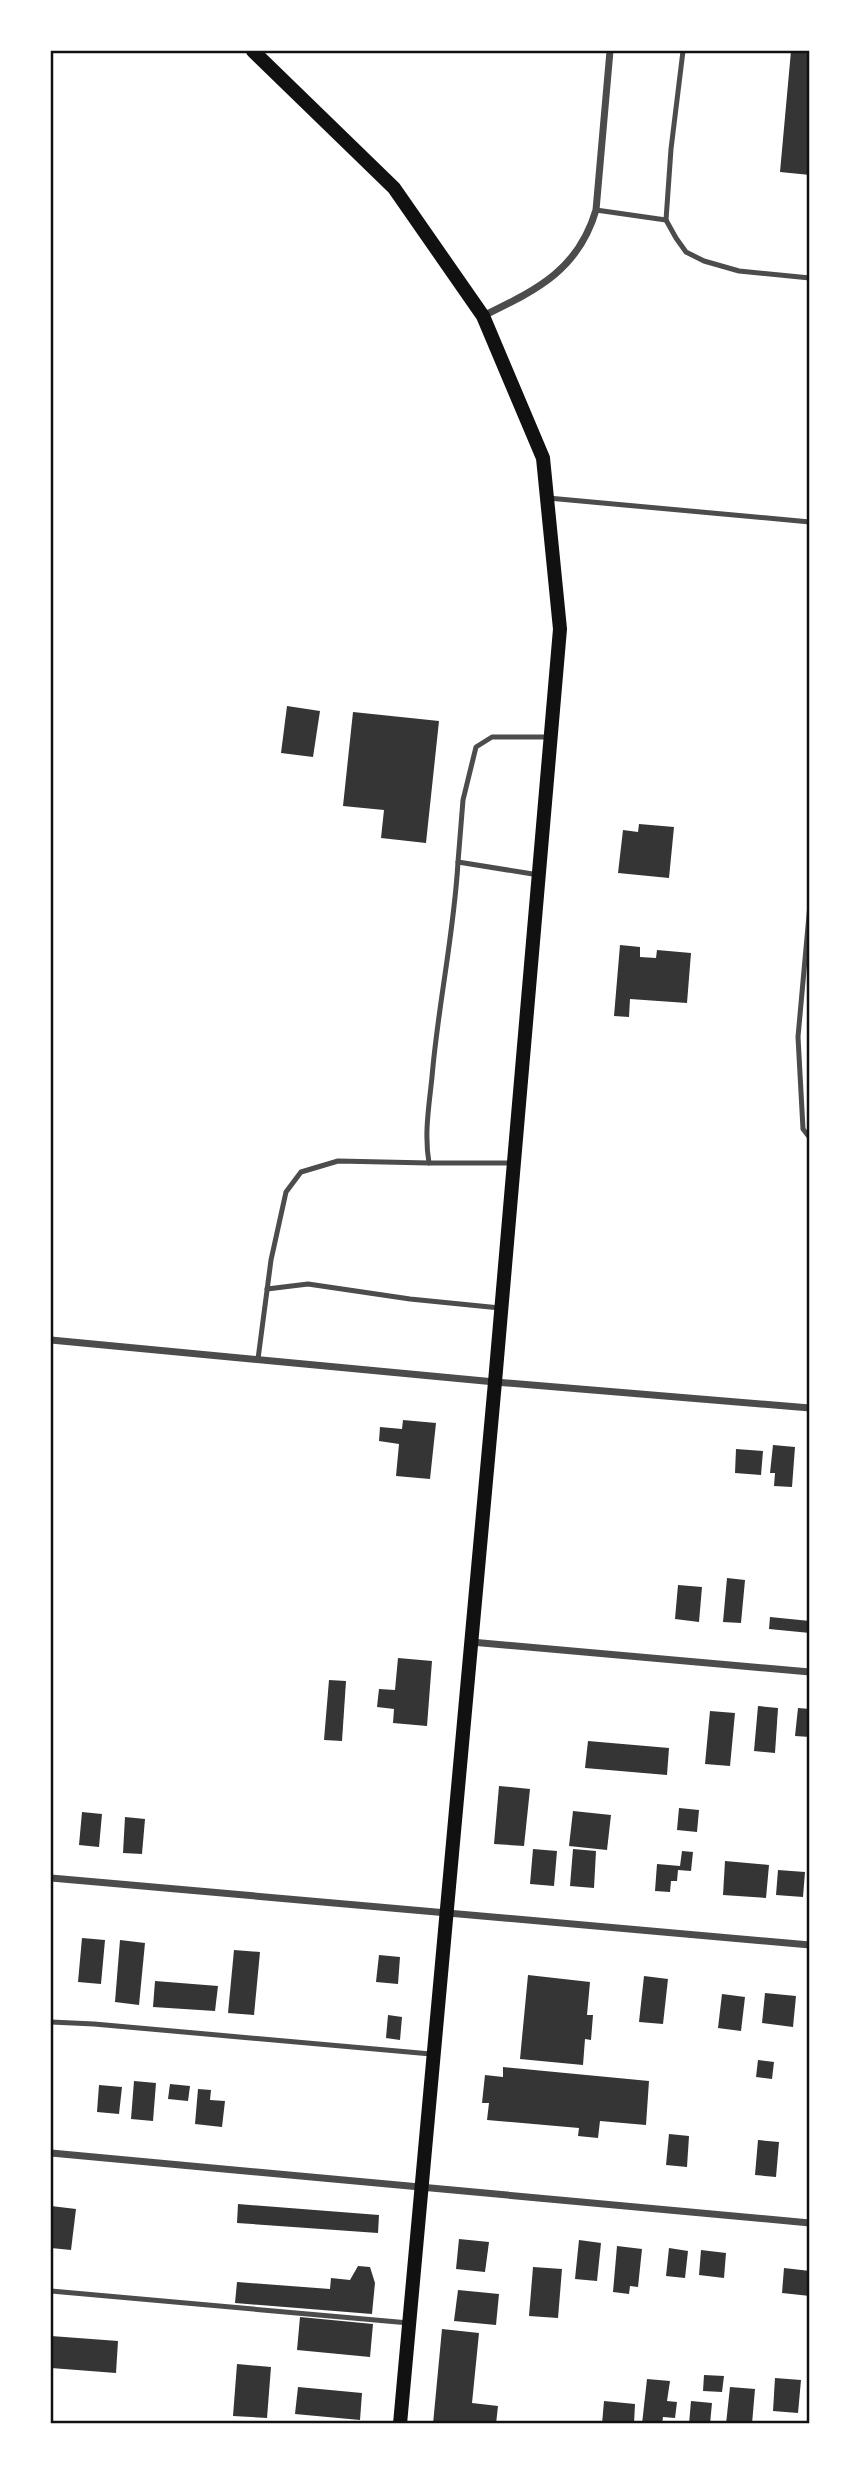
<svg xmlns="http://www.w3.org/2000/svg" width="861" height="2475" font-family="'Crimson Pro',serif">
  <rect width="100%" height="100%" fill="#fff"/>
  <!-- building -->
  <g fill="#353535">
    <path d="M791 51H810V175L780 172Z"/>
    <path d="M287 706 320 711 313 757 281 753Z"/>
    <path d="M353 712 439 721 426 843 381 838 384 810 343 806Z"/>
    <path d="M639 824 674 827 669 878 618 873 623 830 638 832Z"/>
    <path d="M620 945 640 947V957L656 958 657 950 691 953 687 1003 630 999 629 1017 614 1016Z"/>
    <path d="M403 1420 436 1423 430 1479 396 1476 399 1444 379 1441 380 1427 402 1429Z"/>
    <path d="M773 1445 795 1447 792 1487 774 1486 775 1473H770Z"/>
    <path d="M736 1449 763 1451 761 1475 735 1473Z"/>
    <path d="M727 1578 745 1580 741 1623 723 1622Z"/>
    <path d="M678 1585 702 1587 699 1622 675 1619Z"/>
    <path d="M770 1617 810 1621V1633L769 1629Z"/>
    <path d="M398 1658 432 1661 427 1726 393 1723 394 1709 377 1707 379 1689 395 1690Z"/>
    <path d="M329 1680 346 1681 342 1741 324 1740Z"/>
    <path d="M758 1706 778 1708 775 1753 754 1751Z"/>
    <path d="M798 1708 810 1709V1737L795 1736Z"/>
    <path d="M710 1711 735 1713 730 1766 705 1764Z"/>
    <path d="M588 1741 669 1748 667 1775 585 1768Z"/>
    <path d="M499 1786 530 1789 524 1846 494 1844Z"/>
    <path d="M679 1808 699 1810 697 1832 677 1830Z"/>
    <path d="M573 1811 611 1815 607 1850 569 1846Z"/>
    <path d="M82 1812 102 1814 99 1847 79 1845Z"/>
    <path d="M125 1817 145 1819 142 1854 123 1853Z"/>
    <path d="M533 1849 557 1851 554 1886 530 1884Z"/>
    <path d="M573 1849 596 1851 594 1888 570 1886Z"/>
    <path d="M682 1851 693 1852 691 1871 678 1870 677 1881H671L670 1892 655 1891 657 1864 680 1866Z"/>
    <path d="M725 1861 769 1865 766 1898 723 1895Z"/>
    <path d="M778 1870 805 1872 803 1897 776 1895Z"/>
    <path d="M82 1938 105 1940 101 1984 78 1982Z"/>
    <path d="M120 1940 145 1943 139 2005 115 2002Z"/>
    <path d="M234 1950 260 1952 254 2015 228 2013Z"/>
    <path d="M379 1955 400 1957 398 1984 376 1982Z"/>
    <path d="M528 1975 590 1982 587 2015H593L591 2040 585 2039 583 2065 520 2059Z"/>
    <path d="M644 1976 668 1979 663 2024 639 2022Z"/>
    <path d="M155 1981 218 1986 215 2011 153 2007Z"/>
    <path d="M765 1993 796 1996 793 2027 762 2023Z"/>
    <path d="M722 1994 745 1997 741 2031 718 2028Z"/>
    <path d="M388 2015 402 2017 400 2040 386 2038Z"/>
    <path d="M758 2060 774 2062 772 2079 756 2077Z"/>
    <path d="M503 2067 649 2081 646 2125 600 2121 598 2138 578 2136 579 2128 487 2120 489 2103H482L485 2075 503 2077Z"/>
    <path d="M134 2081 156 2083 153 2121 131 2119Z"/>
    <path d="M170 2084 190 2086 188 2101 168 2099Z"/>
    <path d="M99 2085 122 2087 119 2114 97 2112Z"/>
    <path d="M198 2089 211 2090 210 2100 225 2101 222 2127 195 2124Z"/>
    <path d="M669 2134 689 2136 687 2167 666 2165Z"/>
    <path d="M758 2140 779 2142 776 2177 755 2175Z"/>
    <path d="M238 2204 379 2215 378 2233 237 2223Z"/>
    <path d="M51 2206 76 2209 71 2250 51 2248Z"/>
    <path d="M459 2239 489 2242 485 2272 456 2269Z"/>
    <path d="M579 2240 601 2243 597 2281 575 2279Z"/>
    <path d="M617 2246 642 2249 638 2287 630 2286 629 2294 613 2292Z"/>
    <path d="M669 2248 688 2251 685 2278 666 2276Z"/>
    <path d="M701 2250 726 2253 724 2278 699 2275Z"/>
    <path d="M358 2266 370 2267 375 2283 372 2314 235 2303 237 2282 330 2289 331 2278 350 2280Z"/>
    <path d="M533 2267 562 2269 558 2318 529 2316Z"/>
    <path d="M784 2268 810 2271V2296L782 2293Z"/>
    <path d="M458 2290 499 2294 496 2325 454 2321Z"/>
    <path d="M300 2317 373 2324 370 2357 297 2350Z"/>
    <path d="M442 2329 479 2333 472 2403 498 2406 496 2424H433Z"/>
    <path d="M51 2336 118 2341 116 2373 51 2368Z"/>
    <path d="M237 2364 271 2367 267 2418 233 2416Z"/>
    <path d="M704 2375 724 2376 722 2392 703 2391Z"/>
    <path d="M775 2378 801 2380 798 2413 773 2411Z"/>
    <path d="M647 2379 670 2381 667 2401 677 2402 675 2418 663 2417 662 2424H642Z"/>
    <path d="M298 2387 362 2393 360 2420 295 2414Z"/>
    <path d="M730 2387 755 2389 752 2424H726Z"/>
    <path d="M604 2401 635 2404 634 2424H602Z"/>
    <path d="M691 2401 712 2403 710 2424H689Z"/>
  </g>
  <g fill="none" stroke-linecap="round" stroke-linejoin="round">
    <!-- service -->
    <g stroke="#4c4c4c" stroke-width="5">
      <path d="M683 51 671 149 666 220 676 238 686 252 704 261 739 271 810 278"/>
      <path d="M596 210 666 220"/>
      <path d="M548 498 810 522"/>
      <path d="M458 862 463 800 476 747 492 737H550"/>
      <path d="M810 904 798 1037 803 1129 810 1138"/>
      <path d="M513 1163H429C424 1134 429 1106 432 1077 438 1005 454 934 458 862L539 875"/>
      <path d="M267 1289 308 1284 410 1299 500 1308"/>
      <path d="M258 1359 271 1260 286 1192 301 1172 338 1161 429 1163"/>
      <path d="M51 2022 94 2024 431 2054"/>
      <path d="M51 2291 409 2323"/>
    </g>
    <!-- minor -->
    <g stroke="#4c4c4c" stroke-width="7">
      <path d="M483 316C536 290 578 271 596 210L610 51"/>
      <path d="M51 1340 495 1382 810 1408"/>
      <path d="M471 1642 810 1672"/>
      <path d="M51 1878 810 1945"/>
      <path d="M51 2153 810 2223"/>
    </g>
    <!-- secondary -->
    <path stroke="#111" stroke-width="14" d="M253 51 394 188 483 316 543 458 560 629 495 1382 400 2424"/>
  </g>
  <!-- border -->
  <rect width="861" height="2475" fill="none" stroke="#ffffff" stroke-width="105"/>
  <rect x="52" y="52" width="756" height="2370" fill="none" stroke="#111" stroke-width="2.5"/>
</svg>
